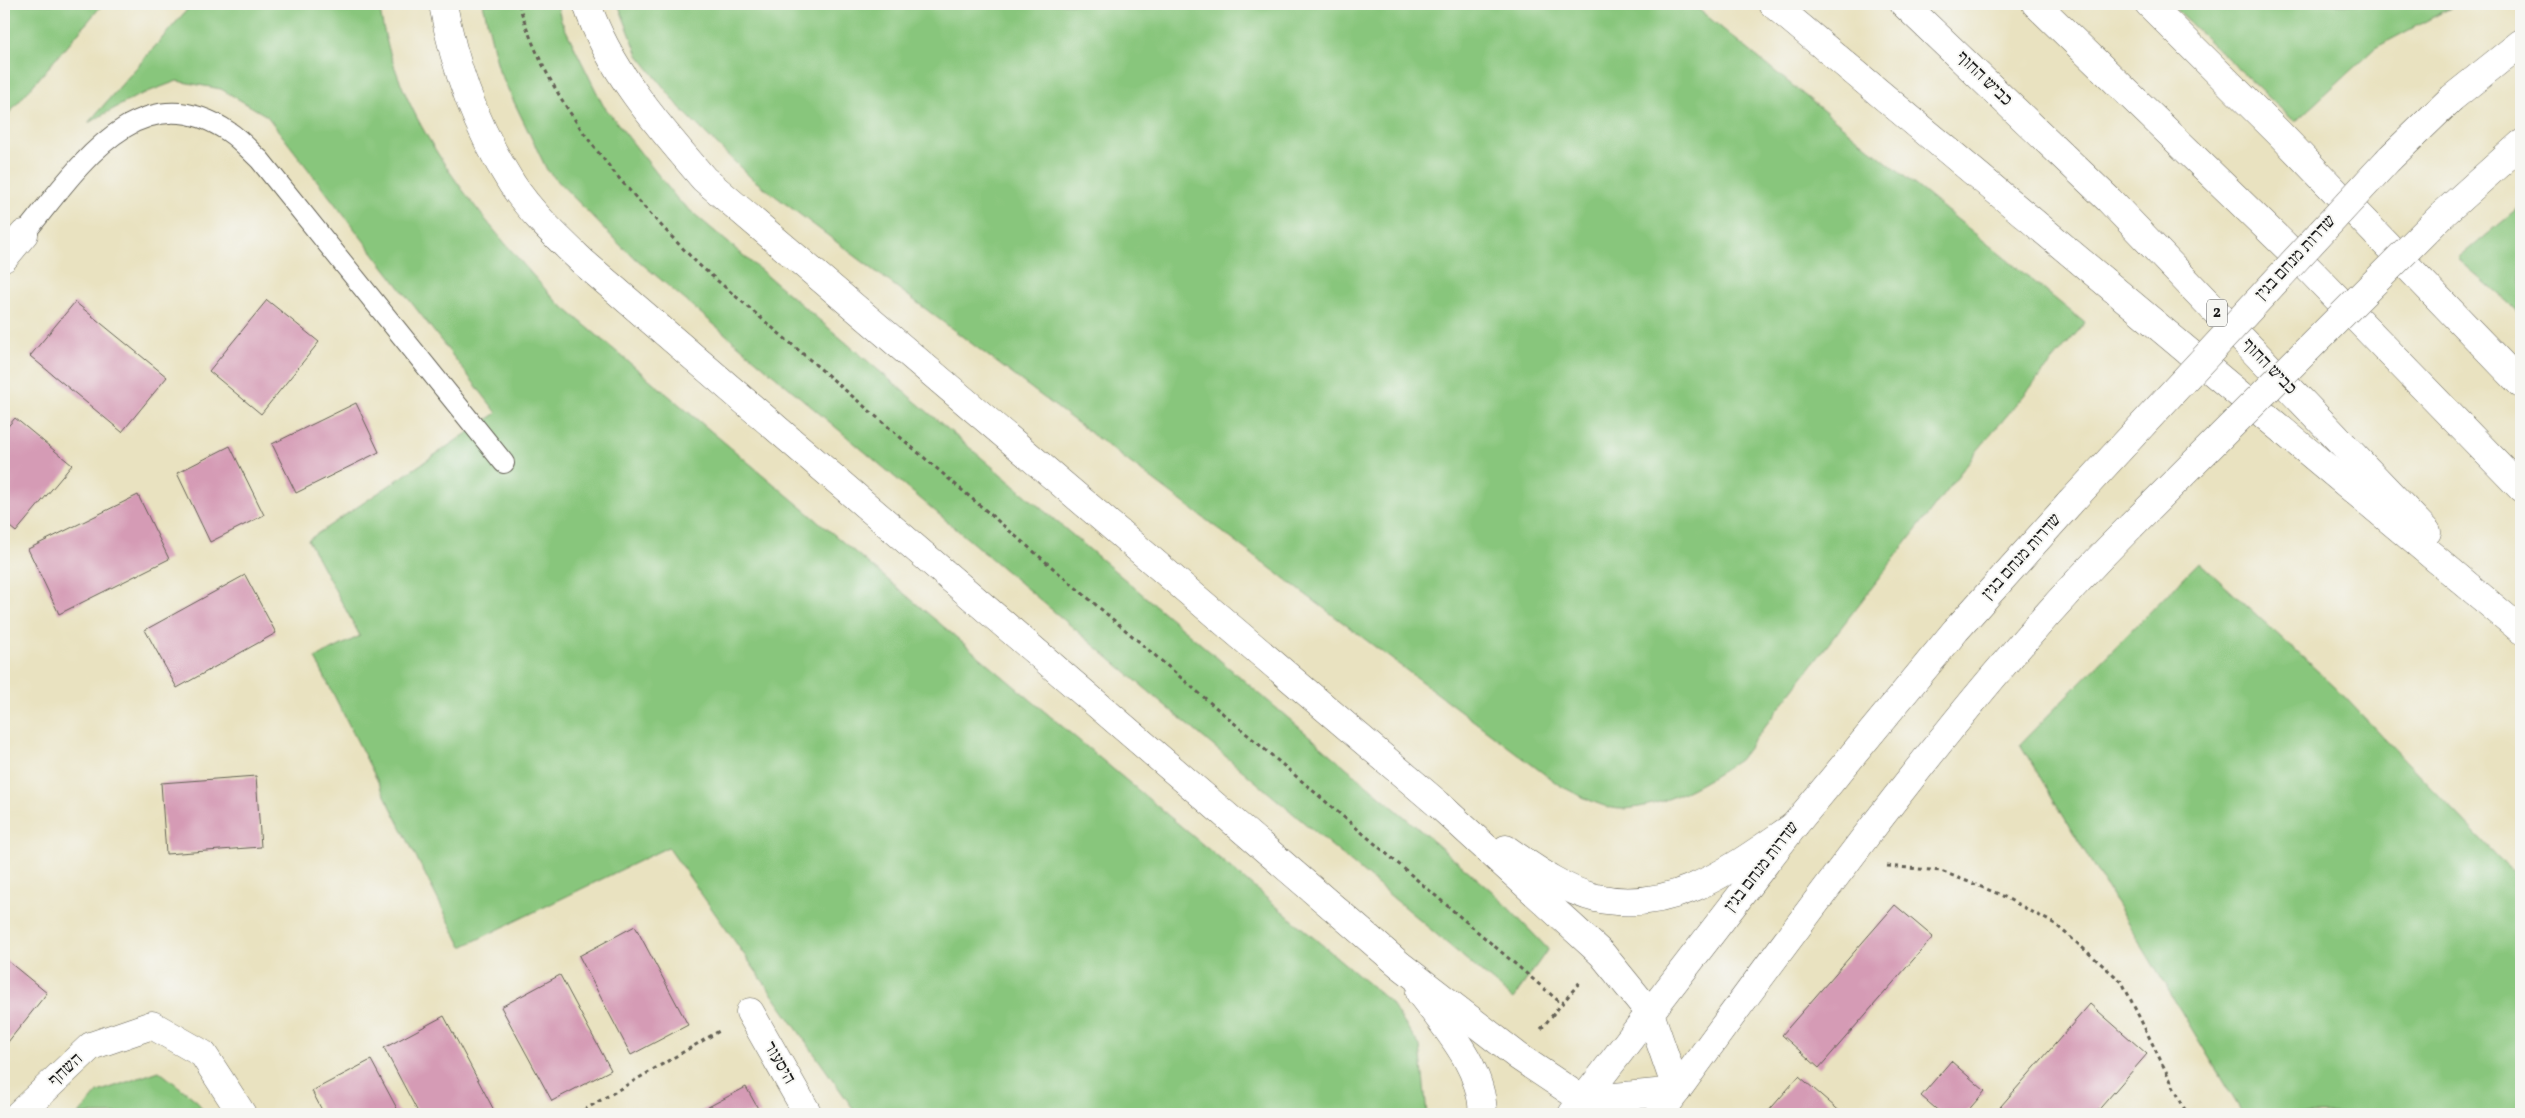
<svg xmlns="http://www.w3.org/2000/svg" width="2525" height="1118" font-family="Vollkorn,'Frank Ruhl Libre',serif">
  <rect width="100%" height="100%" fill="#f6f6f2"/>
  <filter id="ink" filterUnits="userSpaceOnUse"><feTurbulence type="fractalNoise" baseFrequency=".02" numOctaves="2"/><feDisplacementMap in="SourceGraphic" scale="10" xChannelSelector="R" yChannelSelector="G"/><feConvolveMatrix kernelMatrix="1 2 1 2 8 2 1 2 1" color-interpolation-filters="sRGB"/></filter>
  <filter id="wash" filterUnits="userSpaceOnUse"><feTurbulence type="fractalNoise" baseFrequency=".0096" numOctaves="4" result="noise"/><feDisplacementMap in="SourceGraphic" scale="20" xChannelSelector="R" yChannelSelector="G"/><feGaussianBlur stdDeviation="1.12" result="paint"/><feColorMatrix in="noise" values="0 0 0 0 0 0 0 0 0 0 0 0 0 0 0 0 0 1.4 0 .05"/><feComposite in="paint" operator="in"/></filter>
  <g filter="url(#wash)">
    <rect width="100%" height="100%" fill="#e9e2c0"/>
    <!-- green -->
    <g fill="#88c67c" stroke="#52714c">
      <path d="M4 4H103L4 119Z"/>
      <path d="M192 4H379C396 122 478 214 555 300L1389 1001 1420 1046 1427 1114H857L668 847 462 947 315 658 360 636 308 540 497 413 267 116 221 89 177 81 137 96 88 123Z"/>
      <path d="M483 4H557L561 20 603 105 678 200 1493 892 1548 949 1513 999 621 246 547 170 499 71Z"/>
      <path d="M618 4H1692L2085 323 1977 451 1739 760C1705 783 1666 806 1624 809 1604 810 1577 794 1559 785L750 177 681 109 638 55Z"/>
      <path d="M2170 4H2458L2375 48 2295 122Z"/>
      <path d="M2521 206V314L2458 259Z"/>
      <path d="M2199 562 2336 688 2521 881V1114H2243L2020 744Z"/>
      <path d="M159 1071 197 1101 205 1114H79L98 1092Z"/>
    </g>
    <g id="blocks">
      <!-- building -->
      <g fill="#d59bb5">
        <path d="M267 300 319 342 261 414 209 371Z"/>
        <path d="M75 302 167 377 122 432 30 356Z"/>
        <path d="M356 403 379 452 296 493 272 444Z"/>
        <path d="M15 418 72 465 16 532 4 522V431Z"/>
        <path d="M230 446 264 515 210 542 177 473Z"/>
        <path d="M138 495 169 559 59 614 28 549Z"/>
        <path d="M245 575 276 633 177 688 145 630Z"/>
        <path d="M256 776 261 847 166 854 161 783Z"/>
        <path d="M1895 905 1933 937 1819 1068 1782 1035Z"/>
        <path d="M635 926 688 1025 631 1055 579 956Z"/>
        <path d="M4 958 47 993 4 1047Z"/>
        <path d="M560 975 611 1070 552 1101 501 1007Z"/>
        <path d="M2090 1004 2147 1054 2095 1114H1994Z"/>
        <path d="M444 1016 496 1114H419L384 1048Z"/>
        <path d="M371 1060 400 1114H324L312 1091Z"/>
        <path d="M1951 1061 1985 1091 1965 1114H1942L1921 1096Z"/>
        <path d="M1799 1076 1843 1114H1766Z"/>
        <path d="M746 1087 761 1114H695Z"/>
      </g>
    </g>
  </g>
  <g filter="url(#ink)">
    <use href="#blocks" fill-opacity="0" stroke="#646155" stroke-width="1"/>
    <g fill="none" stroke-linecap="round" stroke-linejoin="round">
      <defs>
        <path id="lane" d="M24 234C75 173 137 70 229 132 240 139 250 151 260 160L504 463"/>
        <g id="street">
          <path d="M4 258 24 234"/>
          <path d="M750 1012 808 1114"/>
          <path d="M19 1114 91 1046 152 1025 203 1054 242 1114"/>
        </g>
        <g id="secondary">
          <path d="M2389 159 2452 98 2521 43"/>
          <path d="M2442 215 2521 144"/>
          <path d="M1572 1114 1794 826 1956 630 2070 503"/>
          <path d="M1660 1114C1726 1022 1794 931 1863 840 1949 728 2031 626 2131 526"/>
        </g>
        <g id="highway">
          <path d="M443 4C454 67 478 130 512 184 531 213 558 238 583 262L1400 965 1519 1057 1583 1100 1677 1091 1650 1013 1602 954 1438 804 704 179C660 128 608 69 587 4"/>
          <path d="M1773 4 2521 630"/>
          <path d="M1904 4 2109 200 2427 532"/>
          <path d="M2036 4 2299 259 2521 488"/>
          <path d="M2149 4 2279 133 2521 384"/>
          <path d="M1506 849C1532 867 1565 891 1596 898 1674 915 1734 867 1794 826"/>
          <path d="M1420 993C1447 1029 1482 1067 1483 1114"/>
        </g>
      </defs>
      <!-- lane casing -->
      <use href="#lane" stroke="#646155" stroke-width="22"/>
      <!-- street casing -->
      <use href="#street" stroke="#646155" stroke-width="29"/>
      <!-- secondary casing -->
      <use href="#secondary" stroke="#646155" stroke-width="29"/>
      <!-- highway casing -->
      <use href="#highway" stroke="#646155" stroke-width="29"/>
      <!-- path -->
      <g stroke="#646155" stroke-width="3" stroke-dasharray="4 4" stroke-linecap="butt">
        <path d="M519 4C548 106 626 190 698 264L1562 1004"/>
        <path d="M1887 866 1941 871 1999 894 2055 924 2122 982 2187 1114"/>
        <path d="M1541 1029 1580 982"/>
        <path d="M577 1114 721 1030"/>
      </g>
      <!-- lane -->
      <use href="#lane" stroke="#fff" stroke-width="20"/>
      <!-- street -->
      <use href="#street" stroke="#fff" stroke-width="28"/>
      <!-- secondary -->
      <use href="#secondary" stroke="#fff" stroke-width="28"/>
      <!-- highway -->
      <use href="#highway" stroke="#fff" stroke-width="28"/>
      <defs>
        <g id="secondary-bridge">
          <path d="M2070 503 2389 159"/>
          <path d="M2131 526 2442 215"/>
        </g>
      </defs>
      <!-- secondary-bridge casing -->
      <use href="#secondary-bridge" stroke="#646155" stroke-width="29" stroke-linecap="butt"/>
      <!-- secondary-bridge -->
      <use href="#secondary-bridge" stroke="#fff" stroke-width="28"/>
    </g>
  </g>
  <g text-anchor="middle" dominant-baseline="central" stroke-width="4" stroke-linejoin="round" paint-order="stroke">
    <!-- shield labels -->
    <rect fill="#f6f6f2" stroke="#5d5d5c" stroke-width="1" x="2207" y="299.5" width="20" height="27" rx="4"/>
    <g font-size="16" font-weight="bold" fill="#1c1c1c">
      <text x="2217" y="313">2</text>
    </g>
    <!-- street labels -->
    <g font-size="18" fill="#1c1c1c" stroke="#f6f6f2">
      <text transform="translate(1984 79) rotate(44)">כביש החוף</text>
      <text transform="translate(2296 258) rotate(-47)">שדרות מנחם בגין</text>
      <text transform="translate(2269 367) rotate(46)">כביש החוף</text>
      <text transform="translate(2022 557) rotate(-48)">שדרות מנחם בגין</text>
      <text transform="translate(1762 867) rotate(-52)">שדרות מנחם בגין</text>
      <text transform="translate(779 1063) rotate(60)">היסעור</text>
      <text transform="translate(66 1070) rotate(-43)">השחף</text>
    </g>
  </g>
  <!-- margin -->
  <rect width="2525" height="1118" fill="none" stroke="#f6f6f2" stroke-width="20"/>
</svg>
